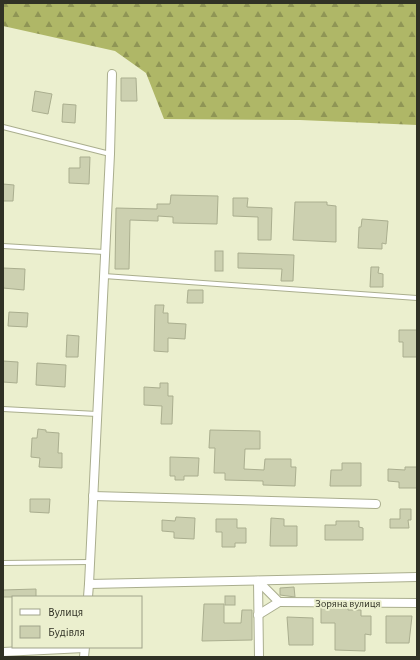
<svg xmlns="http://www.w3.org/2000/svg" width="420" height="660" font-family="'Alegreya Sans',sans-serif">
  <defs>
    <pattern id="forest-firs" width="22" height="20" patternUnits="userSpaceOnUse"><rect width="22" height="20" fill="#afb767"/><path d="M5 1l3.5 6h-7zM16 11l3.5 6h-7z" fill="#8f9555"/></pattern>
  </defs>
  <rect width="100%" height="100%" fill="#ebefce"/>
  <!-- forest -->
  <path fill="url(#forest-firs)" d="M3 3H417V125L300 120 164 119 146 73 115 51 3 26Z"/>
  <!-- building -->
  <g fill="#ccd0b0" stroke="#aaae8f">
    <path d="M121 78H136L137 101H121Z"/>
    <path d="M35 91 52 94 48 114 32 111Z"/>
    <path d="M63 104 76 105 75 123 62 122Z"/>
    <path d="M80 157H90L89 184 69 183V168H80Z"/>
    <path d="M3 184 14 185 13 201H3Z"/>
    <path d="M171 195 218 196 217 224 173 223V217L158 216V221L130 220 129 269H115L116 208 157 209V204H170Z"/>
    <path d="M233 198H248L247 207 272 208 271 240H258V217L233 216Z"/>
    <path d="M295 202H327V205L336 206V242L293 240Z"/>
    <path d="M362 219 388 221 386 244 382 243V249L358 248 359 227H361Z"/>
    <rect x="215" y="251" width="8" height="20"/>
    <path d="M238 253 294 255 293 281H281L282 269 238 268Z"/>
    <path d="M371 267H379L378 273 383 274V287H370Z"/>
    <path d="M3 268 25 269 24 290 3 288Z"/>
    <path d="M188 290H203V303H187Z"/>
    <path d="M155 305H164L163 313H168V323L186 324 185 339 168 338V352L154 351Z"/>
    <path d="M9 312 28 313 27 327 8 326Z"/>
    <path d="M399 330H417V357H403V342H399Z"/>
    <path d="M67 335 79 336 78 357H66Z"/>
    <path d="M3 361 18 362 17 383 3 382Z"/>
    <path d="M37 363 66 365 65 387 36 385Z"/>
    <path d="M160 383H168V396H173L172 424H161L162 406 144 405V387L160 388Z"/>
    <path d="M38 429 46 430V432L59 433 58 453H62V468L39 467 40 458 31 457 32 438H37Z"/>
    <path d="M210 430 260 431V449H245L244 469 264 470 265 459H291V467H296L295 486 263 485V481L225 480V473H214L215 448H209Z"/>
    <path d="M170 457 199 458 198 476H184V480H175V476H170Z"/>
    <path d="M342 463H361V486H330L331 470H342Z"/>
    <path d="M405 467H417V488H399V482L388 481V469L405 470Z"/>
    <path d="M30 499H50L49 513 30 512Z"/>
    <path d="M400 509H411V520H408L409 528H390V519H400Z"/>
    <path d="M176 517 195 518 194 539 174 538V532L162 531V520L175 521Z"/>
    <path d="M271 518 284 519V526H297V546H270Z"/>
    <path d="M216 519H237V528H246V543H235V547H222V532H216Z"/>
    <path d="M336 521H359V527L363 528V540H325V525H336Z"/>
    <path d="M294 587 295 597 280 595V588Z"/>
    <path d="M36 589V597H3V590Z"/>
    <rect x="225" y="596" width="10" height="9"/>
    <path d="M204 604H224V623H241L242 610H252V640L202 641Z"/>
    <path d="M321 608H348V610H361V616H371V635L365 634V651L335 650V623H321Z"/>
    <path d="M386 616H412L409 643H386Z"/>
    <path d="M287 617 313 618V645H289Z"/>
  </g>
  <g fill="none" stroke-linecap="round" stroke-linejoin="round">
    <defs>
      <g id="lane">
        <path d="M3 127 110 154"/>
        <path d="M3 246 104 252"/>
        <path d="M104 276 417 298"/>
        <path d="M3 409 97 414"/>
        <path d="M3 563 90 562"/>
      </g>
      <g id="street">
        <path d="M112 74 110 154 89 584 417 577"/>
        <path d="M93 496 376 504"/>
        <path d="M258 581 259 657"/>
        <path d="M258 581 279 602 258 615"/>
        <path d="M88 597 89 584"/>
        <path d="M279 602 417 603"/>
        <path d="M3 652 84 648"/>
        <path d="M84 657 85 647"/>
      </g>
    </defs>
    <!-- lane casing -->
    <use href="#lane" stroke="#aaae8e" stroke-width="6"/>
    <!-- street casing -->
    <use href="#street" stroke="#aaae8e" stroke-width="10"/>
    <!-- lane -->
    <use href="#lane" stroke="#fff" stroke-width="4"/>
    <!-- street -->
    <use href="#street" stroke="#fff" stroke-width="8"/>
  </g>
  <g text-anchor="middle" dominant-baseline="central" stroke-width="4" stroke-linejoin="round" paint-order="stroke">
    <!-- street labels -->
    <g font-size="11" fill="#303125" stroke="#ebefce">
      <text x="348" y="603">Зоряна вулиця</text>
    </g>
  </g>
  <!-- border -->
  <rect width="420" height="660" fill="none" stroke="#303125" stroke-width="8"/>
  <!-- legend -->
  <rect x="12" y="596" width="130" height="52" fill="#ebefce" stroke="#a0a38a"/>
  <rect x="20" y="609" width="20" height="6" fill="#ffffff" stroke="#a0a38a"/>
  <text x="48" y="616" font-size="12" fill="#303125">Вулиця</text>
  <rect x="20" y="626" width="20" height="12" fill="#ccd0b0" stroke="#a0a38a"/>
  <text x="48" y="636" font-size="12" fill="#303125">Будівля</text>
</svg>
